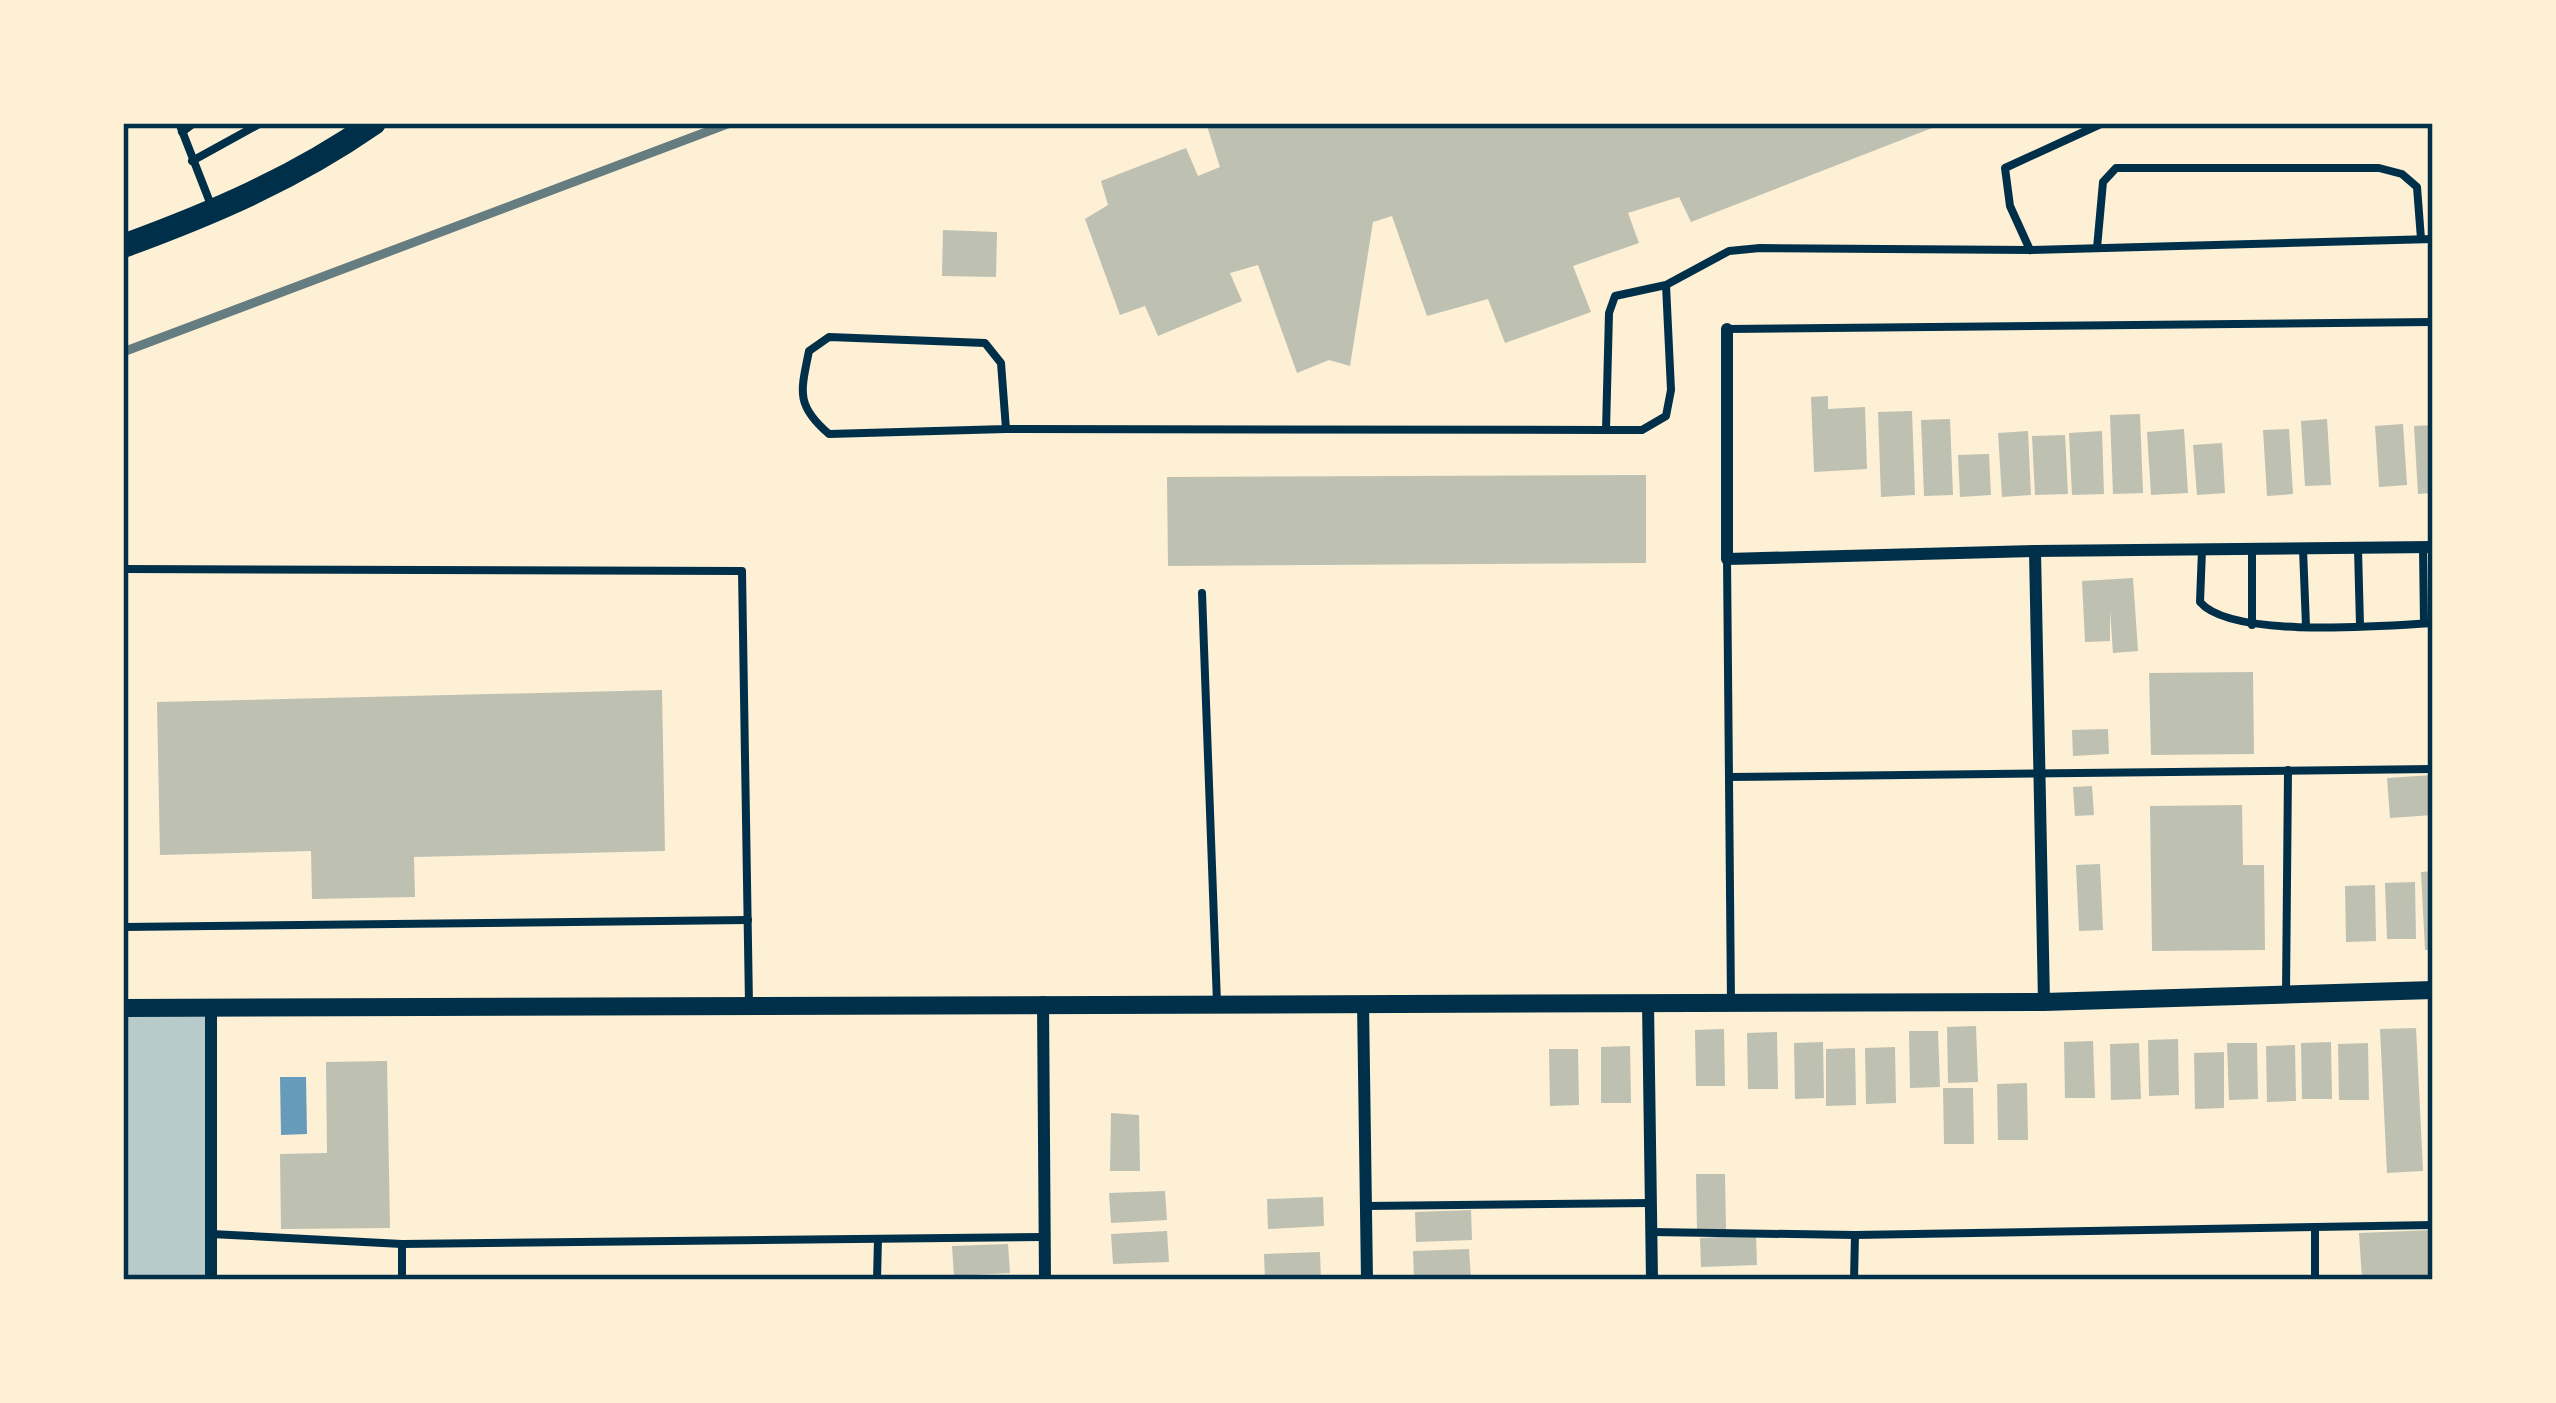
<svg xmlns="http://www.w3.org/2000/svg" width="2556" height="1403" font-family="'Zilla Slab',serif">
  <rect width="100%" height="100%" fill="#fdf0d5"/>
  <!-- green -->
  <rect fill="#b9caca" x="123" y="1008" width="88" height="272"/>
  <!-- water -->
  <path fill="#669bbc" d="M280 1077H306L307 1134 281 1135Z"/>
  <!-- building -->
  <g fill="#bec0b2">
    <path d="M1206 123H1945L1691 222 1679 197 1628 213 1639 243 1573 266 1591 312 1505 343 1488 299 1427 316 1392 216 1373 222 1350 366 1329 360 1297 373 1258 265 1230 273 1242 301 1158 336 1145 306 1120 315 1085 219 1108 205 1101 181 1186 148 1198 176 1220 167Z"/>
    <path d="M943 230 997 232 996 277 942 276Z"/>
    <path d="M1828 396V409L1865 407 1867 469 1814 472 1811 397Z"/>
    <path d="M1912 411 1915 495 1881 497 1878 412Z"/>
    <path d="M2140 414 2143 493 2113 494 2110 415Z"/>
    <path d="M1950 419 1953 495 1924 496 1921 420Z"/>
    <path d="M2327 419 2331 485 2305 486 2301 421Z"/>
    <path d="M2403 424 2407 485 2379 487 2375 426Z"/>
    <path d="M2433 425V493L2418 494 2414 426Z"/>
    <path d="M2184 429 2188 493 2151 495 2147 432Z"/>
    <path d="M2289 429 2293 494 2267 496 2263 430Z"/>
    <path d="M2028 431 2031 495 2002 497 1998 433Z"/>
    <path d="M2102 431 2104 494 2072 495 2069 433Z"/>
    <path d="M2065 435 2068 494 2035 495 2032 436Z"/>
    <path d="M2222 443 2225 493 2197 495 2193 445Z"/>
    <path d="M1989 454 1991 495 1960 497 1958 455Z"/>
    <path d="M1646 475V563L1168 566 1167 477Z"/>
    <path d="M2133 578 2138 651 2113 653 2110 610V641L2085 642 2082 581Z"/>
    <path d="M2253 672 2254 754 2151 755 2149 673Z"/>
    <path d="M662 690 665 851 414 857 415 897 312 899 311 851 160 855 157 702Z"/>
    <path d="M2108 729 2109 754 2073 756 2072 730Z"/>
    <path d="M2433 775V815L2390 818 2387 778Z"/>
    <path d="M2092 786 2094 815 2075 816 2073 787Z"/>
    <path d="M2242 805 2243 865H2264L2265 950 2152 951 2150 806Z"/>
    <path d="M2100 864 2103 930 2079 931 2076 865Z"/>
    <path d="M2433 871V950H2425L2421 872Z"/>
    <path d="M2415 882 2416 939H2387L2385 883Z"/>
    <path d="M2375 885 2376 941 2346 942 2345 886Z"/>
    <path d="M1976 1026 1978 1082 1948 1083 1947 1027Z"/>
    <path d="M2416 1028 2423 1171 2387 1173 2380 1029Z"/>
    <path d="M1724 1029 1725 1086H1696L1695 1030Z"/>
    <path d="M1909 1031H1938L1940 1087 1910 1088Z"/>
    <path d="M1777 1032 1778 1089H1748L1747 1033Z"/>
    <path d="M2178 1039 2179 1095 2149 1096 2148 1040Z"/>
    <path d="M2093 1041 2095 1098H2065L2064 1042Z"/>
    <path d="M1823 1042 1824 1098 1795 1099 1794 1043Z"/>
    <path d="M2331 1042 2332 1099H2302L2301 1043Z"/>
    <path d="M2139 1043 2141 1099 2111 1100 2110 1044Z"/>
    <path d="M2227 1043H2257L2258 1099 2229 1100Z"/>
    <path d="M2368 1043 2369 1100H2339L2338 1044Z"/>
    <path d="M2295 1045 2296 1101 2267 1102 2266 1046Z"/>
    <path d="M1630 1046 1631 1103H1601V1047Z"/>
    <path d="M1895 1047 1896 1103 1866 1104 1865 1048Z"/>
    <path d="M1855 1048 1856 1105 1826 1106V1049Z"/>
    <path d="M1549 1049H1578L1579 1105 1550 1106Z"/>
    <path d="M2224 1052V1108L2195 1109 2194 1053Z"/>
    <path d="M387 1061 390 1228 281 1229 280 1154 327 1153 326 1062Z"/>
    <path d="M2027 1083 2028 1140H1998L1997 1084Z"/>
    <path d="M1943 1088H1973L1974 1144H1944Z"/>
    <path d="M1111 1113 1139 1115 1140 1171H1110Z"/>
    <path d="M1696 1174H1725L1726 1230 1697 1231Z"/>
    <path d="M1165 1191 1167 1220 1111 1223 1109 1193Z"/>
    <path d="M1323 1197 1324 1226 1268 1229 1267 1199Z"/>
    <path d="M1471 1210 1472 1240 1416 1242 1415 1212Z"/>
    <path d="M2433 1230V1280H2362L2359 1233Z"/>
    <path d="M1167 1231 1169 1262 1113 1264 1111 1234Z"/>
    <path d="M1756 1235 1757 1265 1701 1267 1700 1238Z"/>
    <path d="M1008 1244 1010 1273 954 1276 952 1246Z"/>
    <path d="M1469 1249 1471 1279 1414 1280 1413 1251Z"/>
    <path d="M1320 1252 1321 1280H1265L1264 1254Z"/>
  </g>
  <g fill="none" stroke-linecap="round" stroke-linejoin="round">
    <!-- service -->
    <g stroke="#003049" stroke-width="8">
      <path d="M179 123 211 205"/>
      <path d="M182 132 194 123"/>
      <path d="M192 161 261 123"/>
      <path d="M2097 248 2103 182 2116 168H2379L2402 174 2417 187 2421 239"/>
      <path d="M2030 250 2010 206 2005 168 2103 123"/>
      <path d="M1666 285 1671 390 1666 416 1642 430H1606L1609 313 1615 296 1666 285 1729 251 1760 248 2030 250 2433 239"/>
      <path d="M1727 329 2433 322"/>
      <path d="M1006 429 829 434C795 405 801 391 809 351L829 337 985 343 1001 363 1006 429 1606 430"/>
      <path d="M2423 548 2424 623"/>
      <path d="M2303 549 2306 626"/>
      <path d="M2358 549 2360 625"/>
      <path d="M2202 550 2200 602C2231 639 2383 626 2433 623"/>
      <path d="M2252 550V625"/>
      <path d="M1727 559 1731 1002"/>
      <path d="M123 569 742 571 749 1005"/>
      <path d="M1202 593 1217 1003"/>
      <path d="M1729 777 2433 769"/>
      <path d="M123 927 748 920"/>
      <path d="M2286 993 2288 770"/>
      <path d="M1366 1206 1651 1203"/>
      <path d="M1651 1232 1855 1235 2433 1225"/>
      <path d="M211 1234 402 1244 1043 1237"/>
      <path d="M402 1280V1244"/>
      <path d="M877 1280 878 1239"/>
      <path d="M1854 1280 1855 1235"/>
      <path d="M2315 1280V1228"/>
    </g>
    <!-- minor -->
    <g stroke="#003049" stroke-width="12">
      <path d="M1727 329V559L2035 551 2433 547"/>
      <path d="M2035 551 2044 1002"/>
      <path d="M1043 1002 1045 1280"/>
      <path d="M1363 1002 1367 1280"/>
      <path d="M1648 1003 1652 1280"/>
      <path d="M211 1008V1280"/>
    </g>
    <!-- tertiary -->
    <path stroke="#003049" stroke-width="18" d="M123 1008 2044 1002 2433 990"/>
    <!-- primary -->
    <path stroke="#003049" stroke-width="24" d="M123 246C213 213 295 178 374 123"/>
    <!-- rail -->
    <path stroke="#657d81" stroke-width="9" d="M123 352 730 123"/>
  </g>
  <!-- border -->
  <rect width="2556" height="1403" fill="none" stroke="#fdf0d5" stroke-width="252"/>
  <rect x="126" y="126" width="2304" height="1151" fill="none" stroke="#003049" stroke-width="4.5"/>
</svg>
